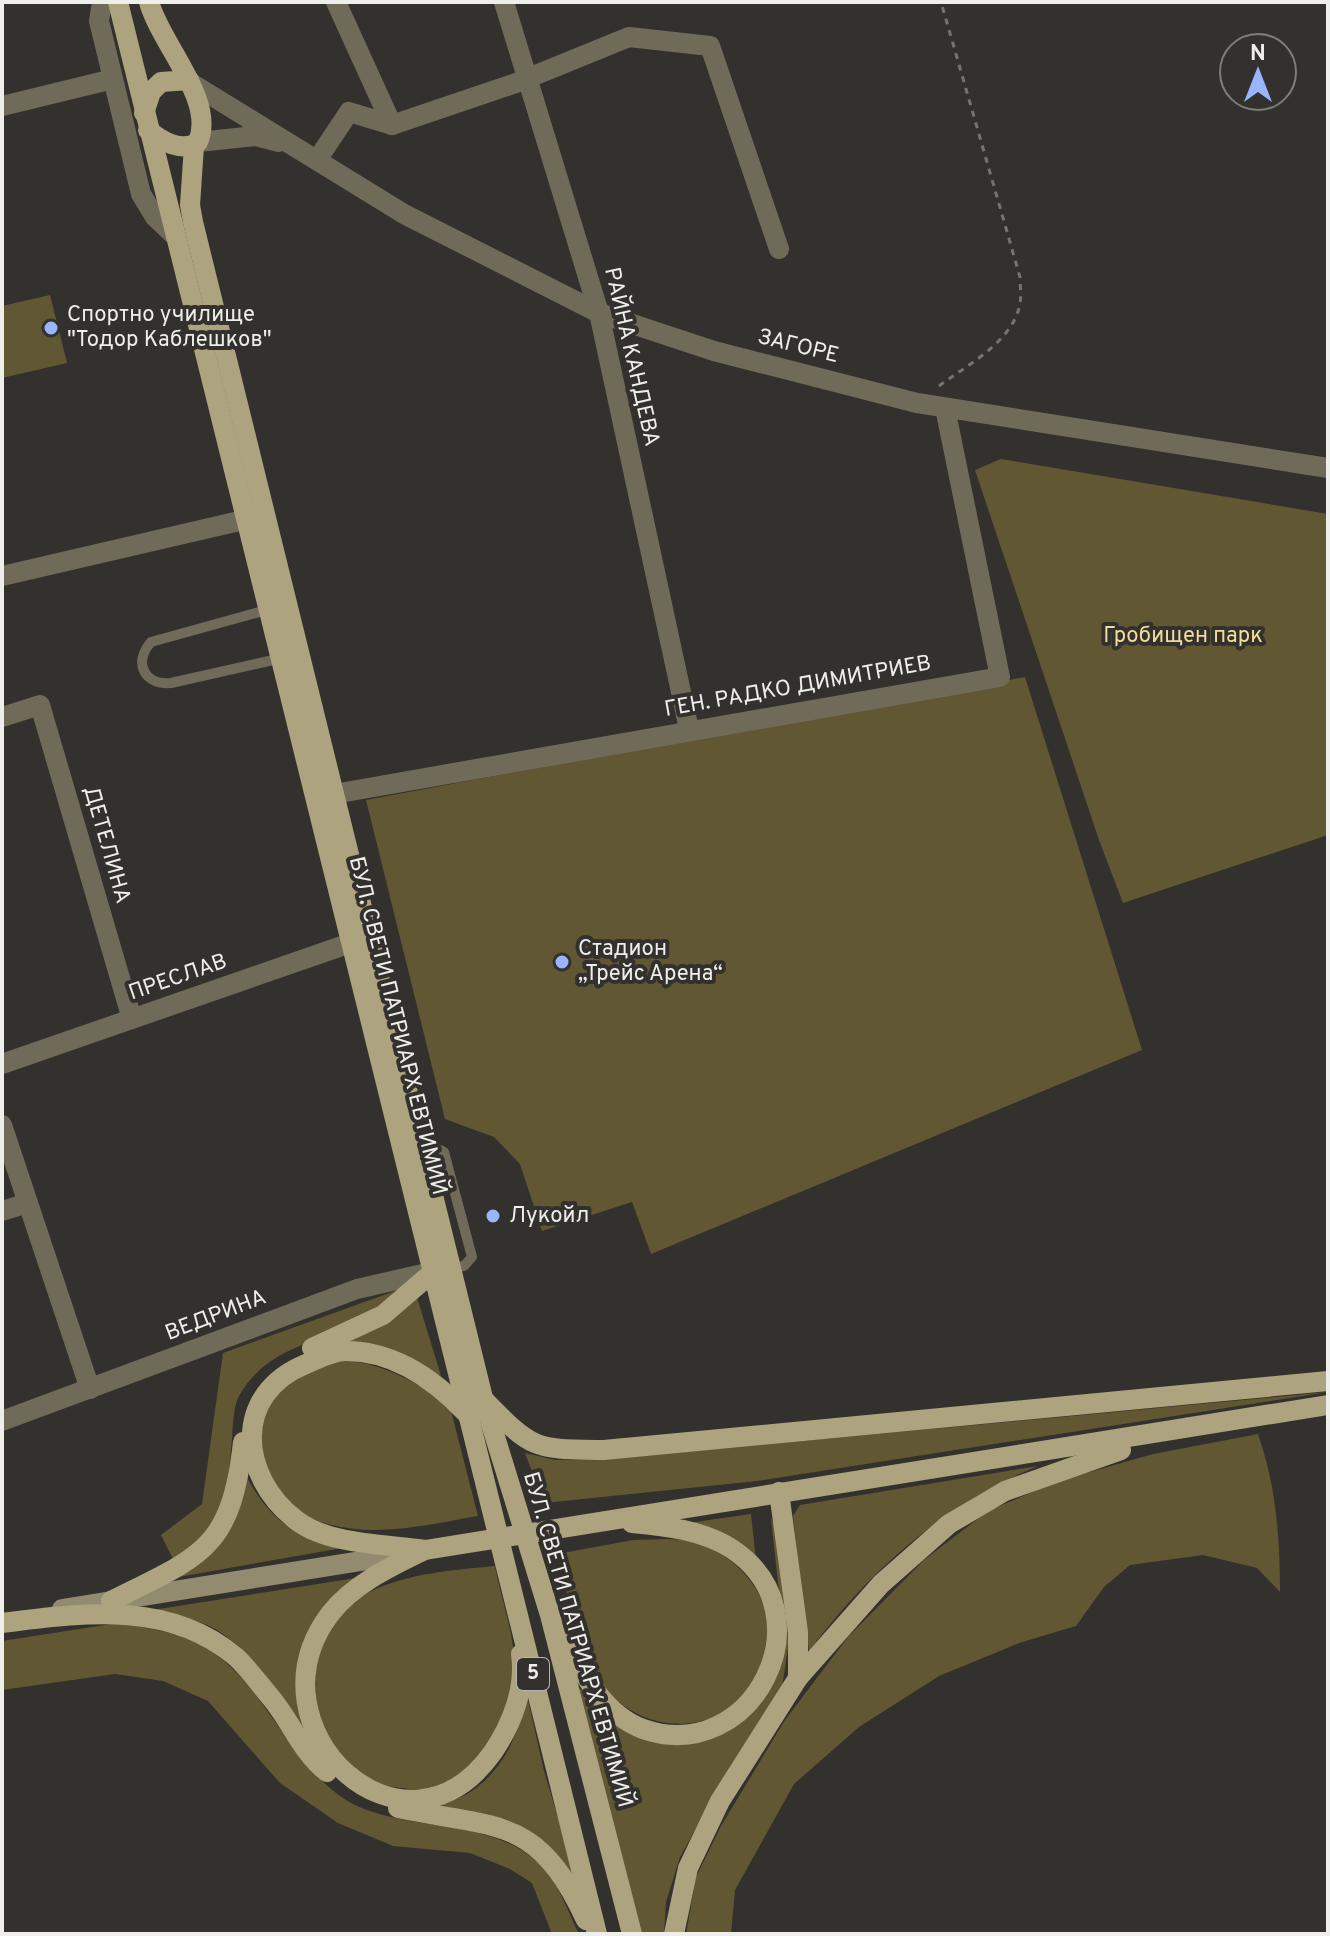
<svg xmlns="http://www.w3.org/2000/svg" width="1330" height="1936" font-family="Overpass,sans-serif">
  <rect width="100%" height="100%" fill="#33312d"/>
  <!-- green -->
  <g fill="#615733">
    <path d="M50 295 67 363 2 378V306Z"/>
    <path d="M1001 459 1328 514V835L1123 903 1099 840 975 470Z"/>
    <path d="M1025 677 1142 1050 651 1254 632 1202 542 1231 520 1164 494 1137 445 1119 366 800Z"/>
    <path d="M395 1291C387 1299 378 1310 368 1316 324 1343 268 1344 239 1396 233 1407 233 1426 232 1438 228 1494 222 1527 173 1559L161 1535 202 1504 223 1353Z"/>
    <path d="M416 1294 441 1376 350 1341 388 1322Z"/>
    <path d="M336 1360C380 1361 413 1381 449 1403L478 1516C425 1525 374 1539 321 1522 274 1508 245 1445 270 1402 283 1380 314 1371 336 1360Z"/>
    <path d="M1328 1392 757 1481 544 1503 525 1453 555 1460 621 1458Z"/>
    <path d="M1258 1434C1276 1486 1280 1537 1280 1592L1257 1568 1203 1555 1130 1565 1104 1587 1076 1626 1019 1643 939 1676 859 1727 794 1784 735 1890 731 1934H686L696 1877 721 1826 785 1720 848 1637 924 1560 988 1511 1058 1481 1153 1454Z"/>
    <path d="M1038 1466C944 1504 870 1570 809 1651L793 1516 800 1505Z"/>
    <path d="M245 1474C271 1522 294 1537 348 1547L167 1579C221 1553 236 1534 245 1474Z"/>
    <path d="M751 1514 756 1560 681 1524Z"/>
    <path d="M771 1518 778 1534 790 1634 782 1688 722 1782 680 1857 666 1902 664 1934H641L579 1688 634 1732 727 1727 783 1628Z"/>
    <path d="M633 1540C652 1540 675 1537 693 1542 754 1558 794 1630 753 1685 710 1743 632 1733 595 1675 573 1642 568 1592 557 1554Z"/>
    <path d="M495 1566C500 1595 516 1639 514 1667 512 1706 489 1768 450 1785 436 1792 417 1790 402 1788 383 1786 366 1783 351 1771 328 1750 316 1720 316 1690 317 1678 314 1659 318 1648 343 1577 433 1572 495 1566Z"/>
    <path d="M356 1578C301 1625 284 1670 310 1740 282 1699 254 1647 207 1625 190 1618 170 1615 153 1610Z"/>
    <path d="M118 1623C146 1628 175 1631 201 1645 264 1679 285 1761 346 1800 365 1812 393 1818 416 1822 463 1829 524 1835 552 1879 563 1896 570 1916 579 1934H552L532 1883 510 1869 470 1853 393 1846 338 1823 280 1783 208 1701 163 1681 115 1674 2 1690V1641Z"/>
    <path d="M526 1691 544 1771 581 1894C531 1817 518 1819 431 1807 442 1803 457 1800 467 1794 504 1772 521 1731 526 1691Z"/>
  </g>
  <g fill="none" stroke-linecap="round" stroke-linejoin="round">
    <!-- path -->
    <path stroke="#757470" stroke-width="3" stroke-dasharray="6 6" stroke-linecap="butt" d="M939 386C966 366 1010 343 1019 308 1022 299 1020 287 1020 277L941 2"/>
    <!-- service -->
    <g stroke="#706b59" stroke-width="10">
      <path d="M270 609 151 642C133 663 144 685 171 683L282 658"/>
      <path d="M418 1149 435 1147 444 1152 472 1257 464 1266 451 1268"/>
    </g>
    <!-- minor -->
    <g stroke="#706b59" stroke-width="20">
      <path d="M102 2 99 21 141 194 155 217 174 235"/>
      <path d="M336 2 392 125 516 83 629 37 710 46 779 249"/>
      <path d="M504 2 599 313 689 729"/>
      <path d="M2 106 113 79"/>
      <path d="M317 160 349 112 392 125"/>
      <path d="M2 576 248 519"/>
      <path d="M2 717 40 705 132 1019"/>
      <path d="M334 794 1000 677 945 408"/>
      <path d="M2 1064 365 938"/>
      <path d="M2 1125 90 1389"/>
      <path d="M2 1211 28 1203"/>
      <path d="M2 1421 357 1289 440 1270"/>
    </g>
    <!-- tertiary -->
    <g stroke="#706b59" stroke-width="20">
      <path d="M191 83 404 214 599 313 714 351 917 403 1328 468"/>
      <path d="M198 142 255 136 279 142"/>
    </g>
    <!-- secondary -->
    <path stroke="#928b6f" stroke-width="20" d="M62 1609 417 1552"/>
    <!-- primary -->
    <g stroke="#ada37f" stroke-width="20">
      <path d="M118 2 597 1934"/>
      <path d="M144 113 151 92 161 82 189 80"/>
      <path d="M148 130C161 141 182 153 198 142 216 100 161 45 149 2"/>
      <path d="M194 146 190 205 193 222 483 1398 550 1615 632 1934"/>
      <path d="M312 1348 383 1315 433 1272"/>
      <path d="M485 1401C534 1451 535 1449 604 1450L1328 1381"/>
      <path d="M779 1492 798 1632V1678"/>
      <path d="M425 1550C386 1544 328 1545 296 1520 239 1476 232 1394 306 1364 318 1359 332 1351 346 1351 395 1351 435 1380 467 1414"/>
      <path d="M111 1601C201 1556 231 1550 243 1442"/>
      <path d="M2 1623C83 1613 169 1600 236 1657 249 1669 260 1685 272 1699 291 1722 303 1754 327 1772"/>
      <path d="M564 1639C582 1672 604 1715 643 1729 753 1767 830 1614 732 1549 703 1530 665 1526 632 1523"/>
      <path d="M521 1654C526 1688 512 1724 493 1752 404 1878 244 1728 330 1614 353 1584 392 1566 425 1550L1328 1405"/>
      <path d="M398 1808C499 1829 537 1815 586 1920"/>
      <path d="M674 1934 688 1868 720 1801 798 1678 881 1584 949 1524 1005 1491 1121 1450"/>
    </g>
  </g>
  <!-- markers -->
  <g fill="#99b5fd" stroke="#33312d" stroke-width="3">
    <circle cx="51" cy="328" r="8"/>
    <circle cx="562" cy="962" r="8"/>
    <circle cx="493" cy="1216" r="8"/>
  </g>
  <g text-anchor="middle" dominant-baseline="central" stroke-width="8" stroke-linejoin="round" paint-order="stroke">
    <!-- shield labels -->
    <rect fill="#33312d" stroke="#b6b5b2" stroke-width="2" x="517" y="1658" width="32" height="32" rx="6"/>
    <g font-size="20" font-weight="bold" fill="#eeeeeb">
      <text x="533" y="1674">5</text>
    </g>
    <!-- poi labels -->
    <g font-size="22" fill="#eeeeeb" stroke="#33312d" text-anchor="start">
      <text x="67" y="315">Спортно училище<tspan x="67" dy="25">"Тодор Каблешков"</tspan></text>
      <text x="578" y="949">Стадион<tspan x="578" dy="25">„Трейс Арена“</tspan></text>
      <text x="509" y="1216">Лукойл</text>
    </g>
    <!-- street labels -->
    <g font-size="22" fill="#eeeeeb" stroke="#33312d">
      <text transform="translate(798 347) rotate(14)">ЗАГОРЕ</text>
      <text transform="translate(631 357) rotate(77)">РАЙНА КАНДЕВА</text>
      <text transform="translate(798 687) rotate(-10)">ГЕН. РАДКО ДИМИТРИЕВ</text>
      <text transform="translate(106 845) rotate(74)">ДЕТЕЛИНА</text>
      <text transform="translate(178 978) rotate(-19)">ПРЕСЛАВ</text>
      <text transform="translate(397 1026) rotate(76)">БУЛ. СВЕТИ ПАТРИАРХ ЕВТИМИЙ</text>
      <text transform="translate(216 1316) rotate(-21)">ВЕДРИНА</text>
      <text transform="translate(577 1640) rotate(74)">БУЛ. СВЕТИ ПАТРИАРХ ЕВТИМИЙ</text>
    </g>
    <!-- park labels -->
    <g font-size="22" fill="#f0de99" stroke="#33312d">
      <text x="1183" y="636">Гробищен парк</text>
    </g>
  </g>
  <!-- border -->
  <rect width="1330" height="1936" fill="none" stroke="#eeeeeb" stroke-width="8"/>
  <!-- north arrow -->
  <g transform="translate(1258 72)"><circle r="38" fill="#33312d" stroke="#7e7d79" stroke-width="2"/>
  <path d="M0-6L14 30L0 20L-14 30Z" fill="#99b5fd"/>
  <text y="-12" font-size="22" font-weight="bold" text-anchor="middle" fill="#eeeeeb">N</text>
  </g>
</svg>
